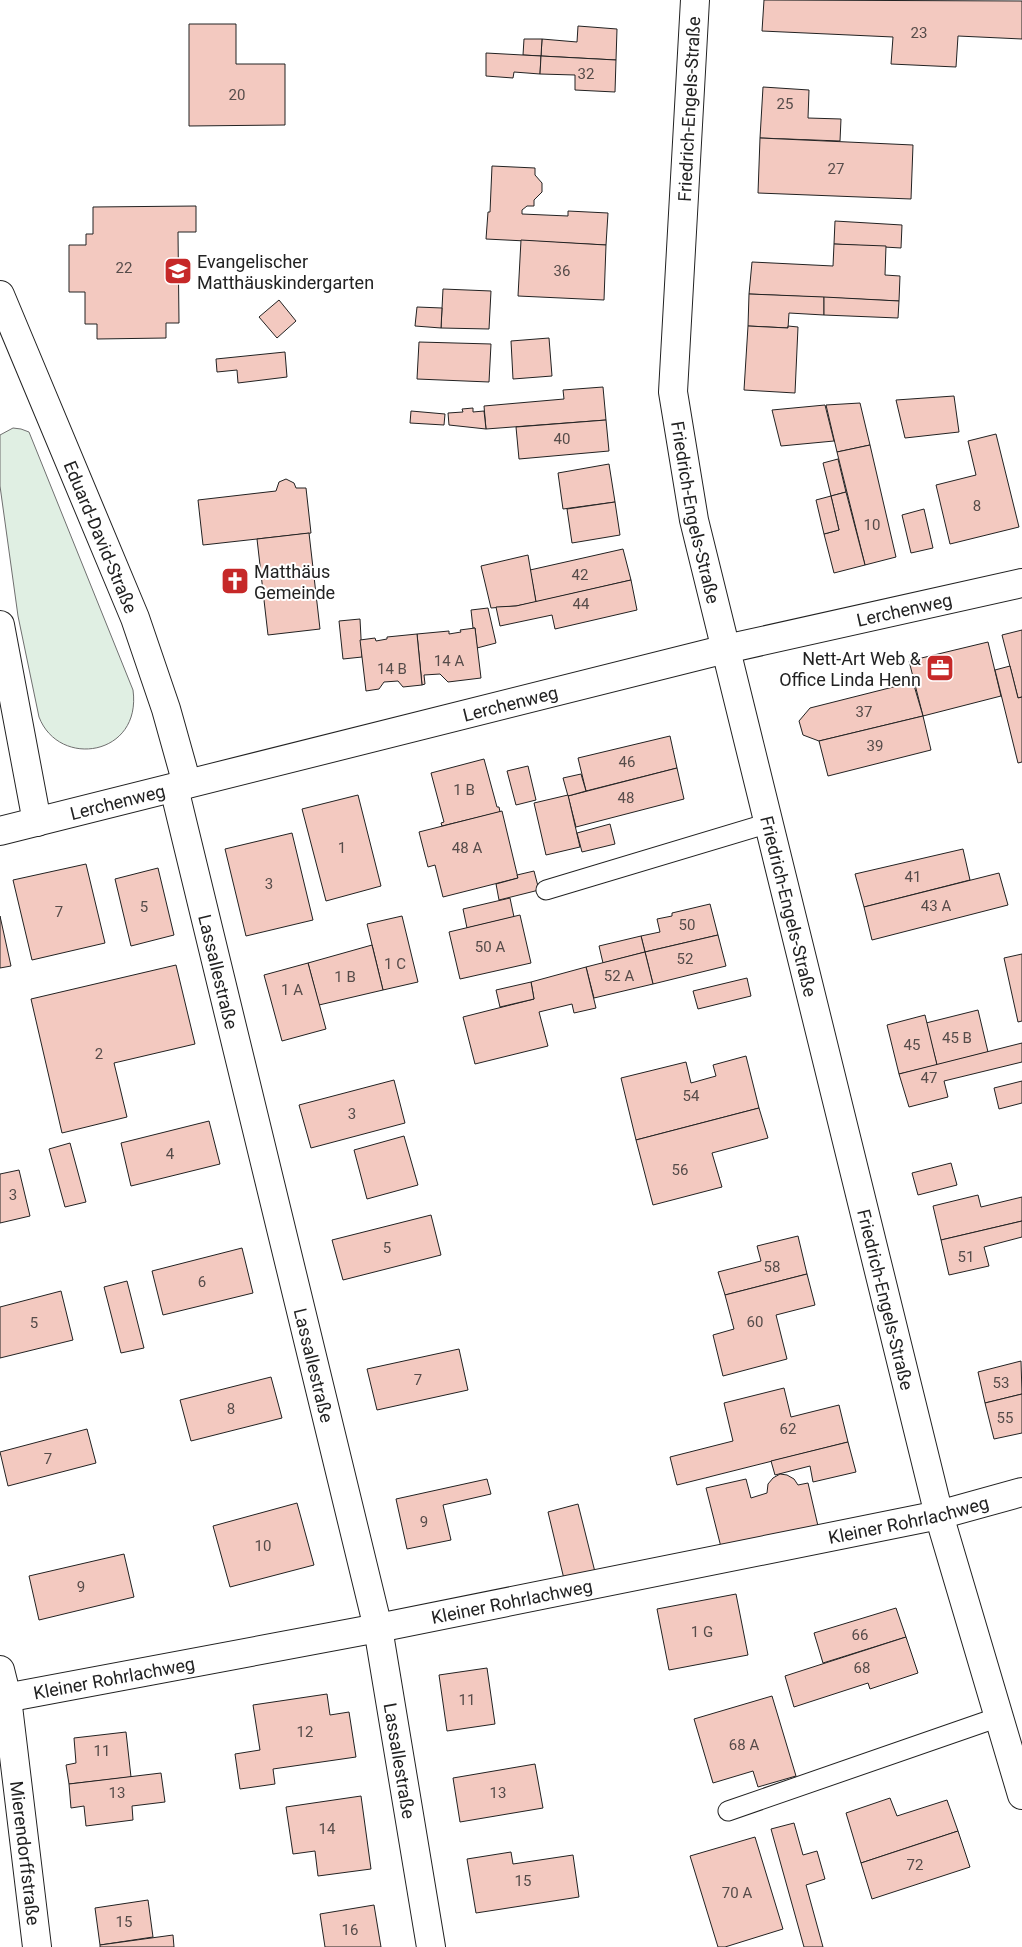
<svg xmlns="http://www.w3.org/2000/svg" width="1022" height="1947" font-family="Roboto,sans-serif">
  <rect width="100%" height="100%" fill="#fff"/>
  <!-- green -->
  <path fill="#e0efe3" stroke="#6f6f6f" d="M13 428 21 429 29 432 133 690C142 756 59 769 39 717L18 616 0 486V435Z"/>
  <!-- building -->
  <g fill="#f3c9c0" stroke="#222">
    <path d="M764 0 1022 1V39L958 36 956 67 891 64 893 37 762 31Z"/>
    <path d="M189 24H236V64H285V125L189 126Z"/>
    <path d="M578 26 617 29 616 60 541 56 542 39 577 42Z"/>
    <path d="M524 39H542L541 56 523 55Z"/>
    <path d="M486 53 541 56 540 74 514 72 513 78 486 76Z"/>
    <path d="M541 56 616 60 615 92 575 90V75L540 74Z"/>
    <path d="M763 87 809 90 808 118 841 119 840 141 760 138Z"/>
    <path d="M760 138 913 145 911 199 758 193Z"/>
    <path d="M492 166 535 168V175L542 183V192L534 200V206H527L522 210V214L568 216V211L608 213 606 245 486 239 488 212H490Z"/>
    <path d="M196 206V232H178L179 323H166V338L97 339V324H85V292H69V245H86V234H93V207Z"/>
    <path d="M835 221 902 225 901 248 834 244Z"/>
    <path d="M521 240 606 245 604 300 518 296Z"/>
    <path d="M834 244 886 246 885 275 900 276 899 301 749 294 752 262 833 266Z"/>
    <path d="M443 289 491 291 489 329 441 328Z"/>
    <path d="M749 294 824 297V315L789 313 788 328 748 326Z"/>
    <path d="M824 297 899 301 898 318 824 315Z"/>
    <path d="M279 300 296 321 277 338 259 317Z"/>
    <path d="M417 307 442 308 441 328 415 326Z"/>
    <path d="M748 326 788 328V326L798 327 795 393 744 390Z"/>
    <path d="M549 338 552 376 513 379 511 341Z"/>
    <path d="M419 342 491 344 489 382 417 379Z"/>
    <path d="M285 352 287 377 238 383 237 370 217 372 216 359Z"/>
    <path d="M603 387 606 420 486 429 484 406 564 399 563 390Z"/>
    <path d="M954 396 959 432 905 438 896 400Z"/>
    <path d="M860 403 870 445 837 452 826 405Z"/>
    <path d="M825 405 834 441 781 446 772 410Z"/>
    <path d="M473 408V412L484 411 486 429 449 425 448 413 463 412 462 409Z"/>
    <path d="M411 411 445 414 444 425 410 423Z"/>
    <path d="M606 420 609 451 519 459 516 427Z"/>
    <path d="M996 434 1019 527 950 544 936 485 976 475 968 441Z"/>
    <path d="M870 445 896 557 865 565 837 452Z"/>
    <path d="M838 459 846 492 831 496 823 463Z"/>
    <path d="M609 464 615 502 563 509 558 473Z"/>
    <path d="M286 479 294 483 296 488H306L311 533 203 545 198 500 276 491 279 482Z"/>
    <path d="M846 492 865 565 834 573 824 534 839 530 831 496Z"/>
    <path d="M831 496 839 530 824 534 816 500Z"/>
    <path d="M615 502 620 535 572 543 567 509Z"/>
    <path d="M924 509 933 548 911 553 902 515Z"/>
    <path d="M309 533 320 629 268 635 257 539Z"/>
    <path d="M623 549 631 580 536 602 530 570Z"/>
    <path d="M528 555 536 602 516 606 491 608 481 566Z"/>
    <path d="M631 580 637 610 555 629 552 615 500 626 496 607 516 606Z"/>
    <path d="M488 608 496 643 477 648 475 628H473L471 610Z"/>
    <path d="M360 619 362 657 343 659 339 621Z"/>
    <path d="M475 628 481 678 448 682 440 674 424 675 425 684 422 685 417 634 449 631V634L461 632 460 630Z"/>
    <path d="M1022 630V697L1018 698 1002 635Z"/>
    <path d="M417 634 422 685 403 687 398 681 384 682 379 689 366 691 360 640 375 638 376 641 387 639V637Z"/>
    <path d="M988 642 1001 696 923 716 909 661Z"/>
    <path d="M1010 666 1018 698 1022 697V762L1018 763 995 670Z"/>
    <path d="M913 682 923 716 819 741 803 735 799 721 810 708Z"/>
    <path d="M923 716 931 750 828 776 819 741Z"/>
    <path d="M670 736 677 768 586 791 578 758Z"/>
    <path d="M484 759 497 807H499L500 812 442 826 441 823 444 822 431 773Z"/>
    <path d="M528 766 536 800 516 805 507 771Z"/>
    <path d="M677 768 684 799 576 827 568 796Z"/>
    <path d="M581 774 586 791 568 796 563 778Z"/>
    <path d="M358 795 381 886 326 901 302 809Z"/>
    <path d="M568 795 580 847 546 855 534 803Z"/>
    <path d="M502 811 518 878 443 897 435 865 428 867 419 832Z"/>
    <path d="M610 824 615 844 582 852 577 833Z"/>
    <path d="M292 833 313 920 246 936 225 849Z"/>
    <path d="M963 849 970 880 864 907 855 874Z"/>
    <path d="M86 864 105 943 32 960 13 880Z"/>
    <path d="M158 868 174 935 131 946 115 879Z"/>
    <path d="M534 871 539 890 499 900 496 884 518 878 517 875Z"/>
    <path d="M999 873 1008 905 872 940 864 907Z"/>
    <path d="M510 898 514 917 467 928 463 909Z"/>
    <path d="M710 904 718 935 645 952 641 936 660 932 657 919 672 916V913Z"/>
    <path d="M520 915 531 963 460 979 449 932Z"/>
    <path d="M0 916 11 966 0 968Z"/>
    <path d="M402 916 418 982 383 990 367 924Z"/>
    <path d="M718 935 726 966 653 984 645 952Z"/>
    <path d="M641 936 645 952 603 963 599 946Z"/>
    <path d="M372 945 383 990 319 1005 308 963Z"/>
    <path d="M645 952 653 984 594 998 586 967Z"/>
    <path d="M1022 954V1021L1018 1022 1004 958Z"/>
    <path d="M308 963 326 1029 282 1041 264 975Z"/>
    <path d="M176 965 195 1044 114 1063 127 1117 62 1133 31 999Z"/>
    <path d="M586 967 596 1008 574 1013 572 1004 539 1012 548 1046 475 1064 463 1017 534 999 531 982Z"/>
    <path d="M747 978 751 996 698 1009 693 991Z"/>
    <path d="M531 982 534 999 500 1007 496 990Z"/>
    <path d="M978 1010 988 1052 937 1065 926 1023Z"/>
    <path d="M925 1015 937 1065 899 1074 887 1025Z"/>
    <path d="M1022 1043V1062L944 1081 948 1097 909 1107 899 1074Z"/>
    <path d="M746 1056 759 1108 636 1140 621 1078 686 1062 691 1083 716 1076 713 1065Z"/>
    <path d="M394 1080 405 1123 311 1148 299 1105Z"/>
    <path d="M1022 1081V1103L999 1109 994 1088Z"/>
    <path d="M759 1108 768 1138 712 1153 722 1187 653 1205 636 1140Z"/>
    <path d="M209 1121 220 1164 131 1186 121 1143Z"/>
    <path d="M404 1136 418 1185 367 1199 354 1150Z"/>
    <path d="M70 1143 86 1202 65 1207 49 1149Z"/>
    <path d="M951 1163 957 1185 918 1195 912 1173Z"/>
    <path d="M19 1170 30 1216 0 1223V1174Z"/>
    <path d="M978 1195 981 1207 1022 1197V1221L941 1240 933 1206Z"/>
    <path d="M431 1215 441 1255 343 1280 332 1240Z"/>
    <path d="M1022 1221V1237L984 1247 989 1266 949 1275 941 1240Z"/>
    <path d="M798 1236 807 1274 725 1295 718 1272 761 1261 757 1246Z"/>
    <path d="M242 1248 253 1293 163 1315 152 1271Z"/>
    <path d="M807 1274 815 1305 776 1315 787 1359 723 1376 713 1335 734 1329 725 1295Z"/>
    <path d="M127 1281 144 1348 121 1353 104 1287Z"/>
    <path d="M61 1291 73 1340 0 1358V1307Z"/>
    <path d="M459 1349 468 1390 377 1410 367 1369Z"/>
    <path d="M1021 1361 1022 1394 985 1403 978 1372Z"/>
    <path d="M271 1377 282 1418 191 1441 180 1400Z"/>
    <path d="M784 1388 791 1417 839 1405 848 1442 677 1485 670 1457 733 1441 724 1403Z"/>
    <path d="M1022 1394V1433L994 1439 985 1403Z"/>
    <path d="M87 1429 96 1463 8 1486 0 1452Z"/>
    <path d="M848 1442 856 1472 813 1482 810 1466 775 1475 771 1461Z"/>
    <path d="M780 1474 787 1475 794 1479 798 1485 808 1483 818 1526 722 1551 706 1488 746 1479 751 1498 767 1493 768 1484 773 1478Z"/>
    <path d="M487 1479 491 1494 443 1505 451 1540 407 1549 396 1499Z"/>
    <path d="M297 1503 314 1565 230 1587 213 1526Z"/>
    <path d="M578 1504 595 1572 564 1579 548 1512Z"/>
    <path d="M124 1554 134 1597 39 1620 29 1576Z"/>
    <path d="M736 1594 748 1655 669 1670 657 1609Z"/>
    <path d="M896 1608 906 1637 823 1663 814 1633Z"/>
    <path d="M906 1637 918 1673 870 1689 868 1683 794 1707 785 1676Z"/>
    <path d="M487 1668 495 1724 447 1731 439 1675Z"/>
    <path d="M327 1694 330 1715 349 1712 356 1757 273 1769 275 1784 240 1789 235 1754 260 1750 253 1705Z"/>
    <path d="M772 1696 796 1776 758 1787 753 1771 713 1783 694 1719Z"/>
    <path d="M126 1732 131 1777 69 1784 66 1765 76 1763 74 1738Z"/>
    <path d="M535 1764 543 1808 460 1822 453 1778Z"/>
    <path d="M161 1773 165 1802 132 1806 133 1820 86 1826 84 1806 71 1808 69 1784Z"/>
    <path d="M361 1796 371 1869 318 1876 315 1851 293 1854 286 1807Z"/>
    <path d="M890 1798 897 1816 947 1800 958 1831 861 1863 846 1813Z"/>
    <path d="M794 1823 803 1855 817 1851 825 1879 806 1885 823 1947H804L771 1829Z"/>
    <path d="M958 1831 970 1867 872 1899 861 1863Z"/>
    <path d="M755 1837 783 1929 725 1947H718L690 1856Z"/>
    <path d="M511 1852 513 1864 573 1855 579 1897 476 1913 467 1859Z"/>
    <path d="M148 1900 153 1937 100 1945 95 1908Z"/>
    <path d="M374 1905 381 1947H325L320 1914Z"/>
    <path d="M173 1935 174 1947H100V1945Z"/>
  </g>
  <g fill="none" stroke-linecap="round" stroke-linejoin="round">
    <defs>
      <g id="lane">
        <path d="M546 890 769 823"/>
        <path d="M728 1811 999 1717"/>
      </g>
      <g id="street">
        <path id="s1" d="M695 0 673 392 694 520 939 1515 1022 1795"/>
        <path id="s2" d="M0 295 135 618 166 709 187 784"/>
        <path d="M0 625 37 822"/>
        <path id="s3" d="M174 788 378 1628 431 1947"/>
        <path id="s4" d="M0 831 726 649 1022 583"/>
        <path id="s5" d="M0 1670 7 1698 37 1947"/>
        <path id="s6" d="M0 1699 378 1628 939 1515 1022 1492"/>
      </g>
    </defs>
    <!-- lane casing -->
    <use href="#lane" stroke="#222" stroke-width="21"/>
    <!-- street casing -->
    <use href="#street" stroke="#222" stroke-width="30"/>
    <!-- lane -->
    <use href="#lane" stroke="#fff" stroke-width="19"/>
    <!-- street -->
    <use href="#street" stroke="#fff" stroke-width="28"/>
  </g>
  <!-- icons -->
  <defs>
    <symbol id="school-square" viewBox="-11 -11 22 22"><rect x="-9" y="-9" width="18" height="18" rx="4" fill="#c62828" stroke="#fff"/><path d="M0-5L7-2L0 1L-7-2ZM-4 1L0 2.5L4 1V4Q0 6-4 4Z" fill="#fff"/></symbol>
    <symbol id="church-square" viewBox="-11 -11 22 22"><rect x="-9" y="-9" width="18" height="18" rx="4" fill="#c62828" stroke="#fff"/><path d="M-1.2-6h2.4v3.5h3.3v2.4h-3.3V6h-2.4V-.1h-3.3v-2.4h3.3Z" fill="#fff"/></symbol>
    <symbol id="office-square" viewBox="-11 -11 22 22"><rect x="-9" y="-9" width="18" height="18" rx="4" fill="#c62828" stroke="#fff"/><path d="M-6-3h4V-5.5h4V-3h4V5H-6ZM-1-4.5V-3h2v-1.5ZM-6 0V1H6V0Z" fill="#fff"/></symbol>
  </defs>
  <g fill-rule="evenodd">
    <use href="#school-square" x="162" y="255" width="32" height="32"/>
    <use href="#church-square" x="219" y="565" width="32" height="32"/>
    <use href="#office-square" x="924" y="652" width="32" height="32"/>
  </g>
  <g text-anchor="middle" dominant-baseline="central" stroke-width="4" stroke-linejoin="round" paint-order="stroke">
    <!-- number labels -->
    <g font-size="15" fill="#564c4a">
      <text x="919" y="33">23</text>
      <text x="586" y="74">32</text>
      <text x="237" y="95">20</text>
      <text x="785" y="104">25</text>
      <text x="836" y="169">27</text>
      <text x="124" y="268">22</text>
      <text x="562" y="271">36</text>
      <text x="562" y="439">40</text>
      <text x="977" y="506">8</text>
      <text x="872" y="525">10</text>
      <text x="580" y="575">42</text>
      <text x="581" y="604">44</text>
      <text x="449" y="661">14 A</text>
      <text x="392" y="669">14 B</text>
      <text x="864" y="712">37</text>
      <text x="875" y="746">39</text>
      <text x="627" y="762">46</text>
      <text x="464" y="790">1 B</text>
      <text x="626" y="798">48</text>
      <text x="342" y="848">1</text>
      <text x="467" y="848">48 A</text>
      <text x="913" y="877">41</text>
      <text x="269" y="884">3</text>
      <text x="936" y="906">43 A</text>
      <text x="144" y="907">5</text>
      <text x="59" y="912">7</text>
      <text x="687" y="925">50</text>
      <text x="490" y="947">50 A</text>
      <text x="685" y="959">52</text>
      <text x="395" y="964">1 C</text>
      <text x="619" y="976">52 A</text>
      <text x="345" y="977">1 B</text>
      <text x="292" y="990">1 A</text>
      <text x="957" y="1038">45 B</text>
      <text x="912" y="1045">45</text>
      <text x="99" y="1054">2</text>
      <text x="929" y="1078">47</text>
      <text x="691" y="1096">54</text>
      <text x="352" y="1114">3</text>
      <text x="170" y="1154">4</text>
      <text x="680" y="1170">56</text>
      <text x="13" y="1195">3</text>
      <text x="387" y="1248">5</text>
      <text x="966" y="1257">51</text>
      <text x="772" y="1267">58</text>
      <text x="202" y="1282">6</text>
      <text x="755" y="1322">60</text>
      <text x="34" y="1323">5</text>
      <text x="418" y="1380">7</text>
      <text x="1001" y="1383">53</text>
      <text x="231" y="1409">8</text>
      <text x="1005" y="1418">55</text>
      <text x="788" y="1429">62</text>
      <text x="48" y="1459">7</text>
      <text x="424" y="1522">9</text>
      <text x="263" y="1546">10</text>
      <text x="81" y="1587">9</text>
      <text x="702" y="1632">1 G</text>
      <text x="860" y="1635">66</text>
      <text x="862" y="1668">68</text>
      <text x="467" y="1700">11</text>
      <text x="305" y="1732">12</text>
      <text x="744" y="1745">68 A</text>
      <text x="102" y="1751">11</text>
      <text x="117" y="1793">13</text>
      <text x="498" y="1793">13</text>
      <text x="327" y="1829">14</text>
      <text x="915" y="1865">72</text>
      <text x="523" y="1881">15</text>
      <text x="737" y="1893">70 A</text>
      <text x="124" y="1922">15</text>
      <text x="350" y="1930">16</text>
    </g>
    <!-- street labels -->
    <g font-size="18" fill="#222" stroke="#fff">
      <text transform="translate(689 109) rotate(-87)">Friedrich-Engels-Straße</text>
      <text stroke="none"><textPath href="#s1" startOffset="515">Friedrich-Engels-Straße</textPath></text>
      <text stroke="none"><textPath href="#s2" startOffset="262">Eduard-David-Straße</textPath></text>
      <text stroke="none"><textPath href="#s4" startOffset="931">Lerchenweg</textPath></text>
      <text stroke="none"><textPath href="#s4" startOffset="526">Lerchenweg</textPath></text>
      <text stroke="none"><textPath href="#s4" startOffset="121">Lerchenweg</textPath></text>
      <text stroke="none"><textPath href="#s1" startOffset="920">Friedrich-Engels-Straße</textPath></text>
      <text stroke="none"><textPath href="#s3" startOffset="189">Lassallestraße</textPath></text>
      <text stroke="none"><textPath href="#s1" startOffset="1325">Friedrich-Engels-Straße</textPath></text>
      <text stroke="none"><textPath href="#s3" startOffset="594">Lassallestraße</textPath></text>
      <text stroke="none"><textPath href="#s6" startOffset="926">Kleiner Rohrlachweg</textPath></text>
      <text stroke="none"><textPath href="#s6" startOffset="521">Kleiner Rohrlachweg</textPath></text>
      <text stroke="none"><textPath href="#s6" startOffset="116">Kleiner Rohrlachweg</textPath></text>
      <text stroke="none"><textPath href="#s3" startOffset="999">Lassallestraße</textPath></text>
      <text stroke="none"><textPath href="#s5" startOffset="185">Mierendorffstraße</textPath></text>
    </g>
    <!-- poi labels -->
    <g font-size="18" fill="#222" stroke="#fff" text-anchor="start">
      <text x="197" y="261">Evangelischer<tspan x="197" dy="21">Matthäuskindergarten</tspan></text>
      <text x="254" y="571">Matthäus<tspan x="254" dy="21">Gemeinde</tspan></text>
      <text x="921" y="658" text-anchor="end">Nett-Art Web &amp;<tspan x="921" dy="21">Office Linda Henn</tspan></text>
    </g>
  </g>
</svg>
